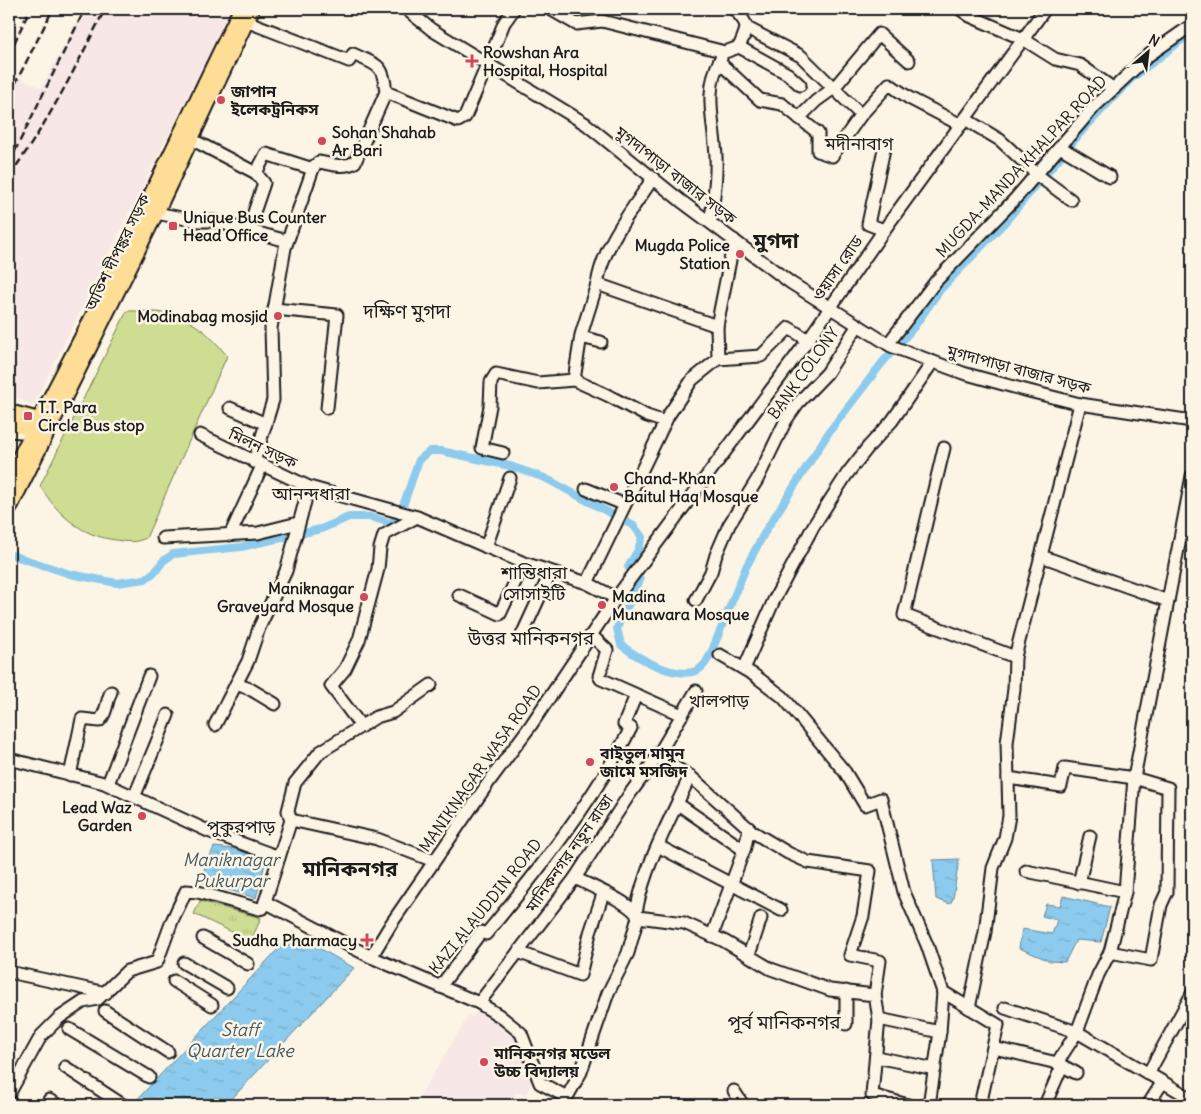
<svg xmlns="http://www.w3.org/2000/svg" width="1201" height="1114" font-family="Delius,'Noto Sans Bengali',sans-serif">
  <defs>
    <pattern id="grass-tufts" width="24" height="20" patternUnits="userSpaceOnUse" patternTransform="scale(1.25)"><rect width="24" height="20" fill="#cedd91"/><path d="M3 7l-1-3M5 7V3M7 7l1-3M15 17l-1-3M17 17v-4M19 17l1-3" fill="none" stroke="#b0bd7c"/></pattern>
    <pattern id="water-ripples" width="26" height="14" patternUnits="userSpaceOnUse" patternTransform="scale(1.25)"><rect width="26" height="14" fill="#8ccbed"/><path d="M2 4q2-2 4 0t4 0M15 11q2-2 4 0t4 0" fill="none" stroke="#78aecb"/></pattern>
  </defs>
  <rect width="100%" height="100%" fill="#fcf5e5"/>
  <filter id="ink" filterUnits="userSpaceOnUse"><feTurbulence type="fractalNoise" baseFrequency=".02" numOctaves="2"/><feDisplacementMap in="SourceGraphic" scale="10" xChannelSelector="R" yChannelSelector="G"/><feConvolveMatrix kernelMatrix="1 2 1 2 8 2 1 2 1" color-interpolation-filters="sRGB"/></filter>
  <g filter="url(#ink)">
    <!-- built -->
    <g fill="#f8e7e7">
      <path d="M84 9H231L33 406 9 393V72L41 88Z"/>
      <path d="M481 1008 517 1036 534 1078 526 1095 516 1093 511 1105H426L418 1099 469 1015 473 1016Z"/>
    </g>
    <!-- grass -->
    <path fill="url(#grass-tufts)" stroke="#757c56" d="M200 901 261 918 251 941 194 914Z"/>
    <!-- garden -->
    <path fill="#cedd91" stroke="#757c56" d="M127 311C174 310 198 318 227 356L146 538C136 543 127 542 116 540 81 536 58 515 40 486Z"/>
    <!-- water -->
    <g fill="url(#water-ripples)" stroke="#5f8599">
      <path d="M214 847 235 849 266 860 256 898 199 881Z"/>
      <path d="M959 859 953 899 950 904 936 899 933 860Z"/>
      <path d="M1063 896 1110 907 1101 942 1076 940 1065 962 1050 961 1019 948 1022 929 1052 934 1057 920 1042 916 1046 904 1060 906Z"/>
      <path d="M293 933 354 968 226 1105H132Z"/>
    </g>
    <g fill="none" stroke-linecap="round" stroke-linejoin="round">
      <!-- canal -->
      <path stroke="#8ccbed" stroke-width="8" d="M12 555 70 574 117 583 145 579 156 571 163 561 173 554 241 547 321 529 349 517H370L391 523 399 517 419 460 430 451H441L510 466 545 478 634 526 642 537 638 550 628 567 640 580 617 628 621 645C638 658 674 679 696 671 704 668 707 660 711 653L746 567 766 530 829 432 882 363 914 327 940 290 1006 221 1084 129 1131 79 1192 32"/>
      <defs>
        <g id="minor">
          <path d="M406 9 432 30 586 124 681 201 791 283 891 346 963 373 1021 389 1080 404 1192 421"/>
          <path d="M550 9 576 24 602 21 725 52 739 47C748 26 750 26 734 9"/>
          <path d="M960 9 970 16 1023 39 1055 59 1080 65 1114 89"/>
          <path d="M246 21 349 61 353 54C378 66 383 63 386 92"/>
          <path d="M747 28 801 56 861 115"/>
          <path d="M739 47 788 74 800 85"/>
          <path d="M719 62 760 100 782 104 818 133V151L832 156 861 115 889 84 909 98 961 125"/>
          <path d="M488 63 504 23 514 9"/>
          <path d="M386 92 458 121 465 117 488 63"/>
          <path d="M799 118 816 101 834 88 879 34 909 61"/>
          <path d="M965 119 1000 140 1040 177 1071 200"/>
          <path d="M191 139 256 173"/>
          <path d="M1060 147 1110 177"/>
          <path d="M156 213 197 221H214L287 241"/>
          <path d="M710 222C714 200 717 179 716 156 714 120 703 91 721 58"/>
          <path d="M248 230 264 183 256 173 266 154 313 169"/>
          <path d="M884 230 868 224 884 149"/>
          <path d="M597 284C604 243 631 212 653 178"/>
          <path d="M274 309 337 315 327 408"/>
          <path d="M581 337 601 342"/>
          <path d="M888 344 936 281 1015 199 1094 107 1149 55 1192 25"/>
          <path d="M718 359 717 326 734 240"/>
          <path d="M574 380 581 335 597 284 717 326"/>
          <path d="M230 408 266 424"/>
          <path d="M9 431 21 432 28 430"/>
          <path d="M200 435 309 487 417 517 524 563 587 583 616 598"/>
          <path d="M944 448 904 615 1015 657"/>
          <path d="M503 453 482 448 490 406 491 382 496 374 538 383 574 380 607 395 647 416 665 422"/>
          <path d="M254 462 273 400 271 328 285 248 314 166 319 162C332 164 343 169 355 162L386 92"/>
          <path d="M586 489 623 504"/>
          <path d="M230 535 262 466"/>
          <path d="M163 538 258 533 298 523"/>
          <path d="M486 547 510 478"/>
          <path d="M1041 556 1168 601"/>
          <path d="M587 583 668 416 692 380 718 359 761 356 789 328 808 340"/>
          <path d="M459 595 500 614 524 563"/>
          <path d="M696 600 711 572 716 555 729 525 757 480 786 420 798 403 827 373 858 325"/>
          <path d="M522 635 551 572"/>
          <path d="M591 635 607 650 599 676 601 679 682 715"/>
          <path d="M720 655 754 675 783 697 845 772 865 805 881 799 904 892 927 945 943 992 998 1025 980 1105"/>
          <path d="M744 669 774 600 814 525 847 474 869 446 892 421 932 363"/>
          <path d="M236 684 250 689 275 704"/>
          <path d="M215 725 248 661 259 628 286 571 309 487"/>
          <path d="M361 726 331 686 345 669 359 640 378 569 380 548 384 535 417 517"/>
          <path d="M657 757 690 776 753 832 788 853 808 862 870 871 863 916 850 955 880 961 875 995"/>
          <path d="M9 759 104 783 208 831 279 857"/>
          <path d="M70 775 82 719 99 721C107 714 106 702 111 692"/>
          <path d="M1008 778 1061 786 1065 768 1134 778 1168 788 1167 892 1161 905 1151 960 1110 952"/>
          <path d="M108 784 149 676"/>
          <path d="M135 795 168 715"/>
          <path d="M678 804 744 850"/>
          <path d="M291 820 288 811 295 783 320 752 376 717 393 712 431 685"/>
          <path d="M291 820 377 839 434 861"/>
          <path d="M658 846 781 910"/>
          <path d="M1026 871 1125 892"/>
          <path d="M575 878C588 885 633 903 638 917L684 923 724 941 771 969 830 990 875 995 879 1019 940 1032 943 992"/>
          <path d="M1079 883 1090 836"/>
          <path d="M265 902 371 957 479 1003 500 1016 521 1033 540 1083 567 1097 581 1072 608 993 628 953 638 917"/>
          <path d="M636 912C645 864 670 820 690 776"/>
          <path d="M712 936 745 847 749 828"/>
          <path d="M203 938 248 964"/>
          <path d="M518 952 580 975 590 933 603 894"/>
          <path d="M749 955 761 918"/>
          <path d="M371 957 391 924 491 779 531 725 616 598 808 340 884 230 1045 9"/>
          <path d="M184 963 227 988"/>
          <path d="M9 972 106 993"/>
          <path d="M174 981 212 1005"/>
          <path d="M440 987 481 932 486 934C539 870 592 803 631 728L624 724 636 695"/>
          <path d="M479 1003 575 878 629 795 657 757 696 691"/>
          <path d="M969 1008 985 932 993 868 1005 838 1009 816 1007 743 1014 689 1015 657 1080 404"/>
          <path d="M1005 1008 1077 1032 1192 1099"/>
          <path d="M105 1011 168 1052"/>
          <path d="M879 1019 872 1095 908 1105"/>
          <path d="M846 1024V991"/>
          <path d="M69 1029 149 1077"/>
          <path d="M994 1048 1057 1063 1076 1073"/>
          <path d="M876 1057 935 1069"/>
          <path d="M1057 1063 1077 1032 1098 975 1110 952 1125 892 1134 778 1192 476"/>
          <path d="M65 1067 123 1105"/>
          <path d="M1148 1074 1192 994"/>
          <path d="M734 1091 743 1105"/>
          <path d="M9 1094 41 1036 59 1018 83 1002 98 999 127 971 157 962 172 921 186 891 198 892 259 909 263 908 291 820"/>
          <path d="M49 1100 58 1105"/>
          <path d="M929 1105 940 1032"/>
          <path d="M1045 1105 1062 1066"/>
          <path d="M1148 1105 1162 1083"/>
        </g>
        <g id="major">
          <path d="M9 412 39 420 48 430 38 431 9 423"/>
          <path d="M9 478 90 322 241 9"/>
          <path d="M9 509 156 213 252 9"/>
        </g>
      </defs>
      <!-- minor casing -->
      <use href="#minor" stroke="#1c1c1c" stroke-width="15"/>
      <!-- major casing -->
      <use href="#major" stroke="#1c1c1c" stroke-width="18"/>
      <!-- minor -->
      <use href="#minor" stroke="#fcf5e5" stroke-width="11"/>
      <!-- major -->
      <use href="#major" stroke="#fedd96" stroke-width="14"/>
      <!-- rail -->
      <g stroke="#1c1c1c" stroke-width="2.5" stroke-dasharray="8 4" stroke-linecap="butt">
        <path d="M9 54 30 9"/>
        <path d="M9 96 53 9"/>
        <path d="M9 163 85 9"/>
        <path d="M9 176C48 123 76 67 105 9"/>
      </g>
    </g>
  </g>
  <!-- markers -->
  <g fill="#d1495b" stroke="#fcf5e5" stroke-width="2">
    <path d="M469.5 53.5h5v5h5v5h-5v5h-5v-5h-5v-5h5z"/>
    <circle cx="221" cy="100" r="5"/>
    <circle cx="322" cy="141" r="5"/>
    <rect x="168" y="221" width="10" height="10" rx="2.5"/>
    <circle cx="740" cy="254" r="5"/>
    <circle cx="278" cy="316" r="5"/>
    <rect x="23" y="411" width="10" height="10" rx="2.5"/>
    <circle cx="614" cy="487" r="5"/>
    <circle cx="364" cy="597" r="5"/>
    <circle cx="602" cy="605" r="5"/>
    <circle cx="590" cy="762" r="5"/>
    <circle cx="142" cy="816" r="5"/>
    <path d="M364.5 932.5h5v5h5v5h-5v5h-5v-5h-5v-5h5z"/>
    <circle cx="484" cy="1062" r="5"/>
  </g>
  <g text-anchor="middle" dominant-baseline="central" stroke-width="5" stroke-linejoin="round" paint-order="stroke">
    <!-- poi labels -->
    <g font-size="16" font-weight="bold" fill="#1c1c1c" stroke="#fcf5e5" text-anchor="start">
      <text x="483" y="52">Rowshan Ara<tspan x="483" dy="18">Hospital, Hospital</tspan></text>
      <text x="231" y="91">জাপান<tspan x="231" dy="18">ইলেকট্রনিকস</tspan></text>
      <text x="332" y="132">Sohan Shahab<tspan x="332" dy="18">Ar Bari</tspan></text>
      <text x="183" y="217">Unique Bus Counter<tspan x="183" dy="18">Head Office</tspan></text>
      <text x="730" y="245" text-anchor="end">Mugda Police<tspan x="730" dy="18">Station</tspan></text>
      <text x="268" y="316" text-anchor="end">Modinabag mosjid</text>
      <text x="38" y="407">T.T. Para<tspan x="38" dy="18">Circle Bus stop</tspan></text>
      <text x="624" y="478">Chand-Khan<tspan x="624" dy="18">Baitul Haq Mosque</tspan></text>
      <text x="354" y="588" text-anchor="end">Maniknagar<tspan x="354" dy="18">Graveyard Mosque</tspan></text>
      <text x="612" y="596">Madina<tspan x="612" dy="18">Munawara Mosque</tspan></text>
      <text x="600" y="753">বাইতুল মামুন<tspan x="600" dy="18">জামে মসজিদ</tspan></text>
      <text x="132" y="807" text-anchor="end">Lead Waz<tspan x="132" dy="18">Garden</tspan></text>
      <text x="357" y="940" text-anchor="end">Sudha Pharmacy</text>
      <text x="494" y="1053">মানিকনগর মডেল<tspan x="494" dy="18">উচ্চ বিদ্যালয়</tspan></text>
    </g>
    <!-- street labels -->
    <g font-size="16" fill="#1c1c1c" stroke="#fcf5e5">
      <text transform="translate(1021 166) rotate(-47)">MUGDA-MANDA KHALPAR ROAD</text>
      <text transform="translate(676 175) rotate(38)">মুগদাপাড়া বাজার সড়ক</text>
      <text transform="translate(117 252) rotate(-64)">অতিশ দীপঙ্কর সড়ক</text>
      <text transform="translate(837 268) rotate(-55)">ওয়াসা রোড</text>
      <text transform="translate(1019 369) rotate(15)">মুগদাপাড়া বাজার সড়ক</text>
      <text transform="translate(803 373) rotate(-54)">BANK COLONY</text>
      <text transform="translate(263 448) rotate(25)">মিলন সড়ক</text>
      <text transform="translate(480 768) rotate(-55)">MANIKNAGAR WASA ROAD</text>
      <text transform="translate(569 853) rotate(-55)">মানিকনগর নতুন রাস্তা</text>
      <text transform="translate(485 906) rotate(-51)">KAZI ALAUDDIN ROAD</text>
    </g>
    <!-- neighbourhood labels -->
    <g font-size="18" fill="#1c1c1c" stroke="#fcf5e5">
      <text x="859" y="143">মদীনাবাগ</text>
      <text x="311" y="493">আনন্দধারা</text>
      <text x="534" y="572">শান্তিধারা<tspan x="534" dy="21">সোসাইটি</tspan></text>
      <text x="719" y="700">খালপাড়</text>
      <text x="241" y="826">পুকুরপাড়</text>
    </g>
    <!-- water labels -->
    <g font-size="18" font-style="italic" fill="#435965" stroke="#fcf5e5">
      <text x="231" y="859">Maniknagar<tspan x="231" dy="21">Pukurpar</tspan></text>
      <text x="240" y="1029">Staff<tspan x="240" dy="21">Quarter Lake</tspan></text>
    </g>
    <!-- quarter labels -->
    <g font-size="19" fill="#1c1c1c" stroke="#fcf5e5">
      <text x="407" y="311">দক্ষিণ মুগদা</text>
      <text x="531" y="638">উত্তর মানিকনগর</text>
      <text x="784" y="1022">পূর্ব মানিকনগর</text>
    </g>
    <!-- district labels -->
    <g font-size="21" font-weight="bold" fill="#1c1c1c" stroke="#fcf5e5">
      <text x="776" y="240">মুগদা</text>
      <text x="350" y="868">মানিকনগর</text>
    </g>
  </g>
  <!-- margin -->
  <rect width="1201" height="1114" fill="none" stroke="#fcf5e5" stroke-width="30"/>
  <rect x="15" y="15" width="1171" height="1084" fill="none" stroke="#1c1c1c" stroke-width="2" filter="url(#ink)"/>
  <!-- north arrow -->
  <g transform="translate(1148 52) rotate(28)" stroke="#fcf5e5" stroke-width="4" paint-order="stroke">
  <path d="M0-4L9 19L0 12L-9 19Z" fill="#1c1c1c"/>
  <text y="-8" font-size="14" font-weight="bold" text-anchor="middle" fill="#1c1c1c">N</text>
  </g>
</svg>
